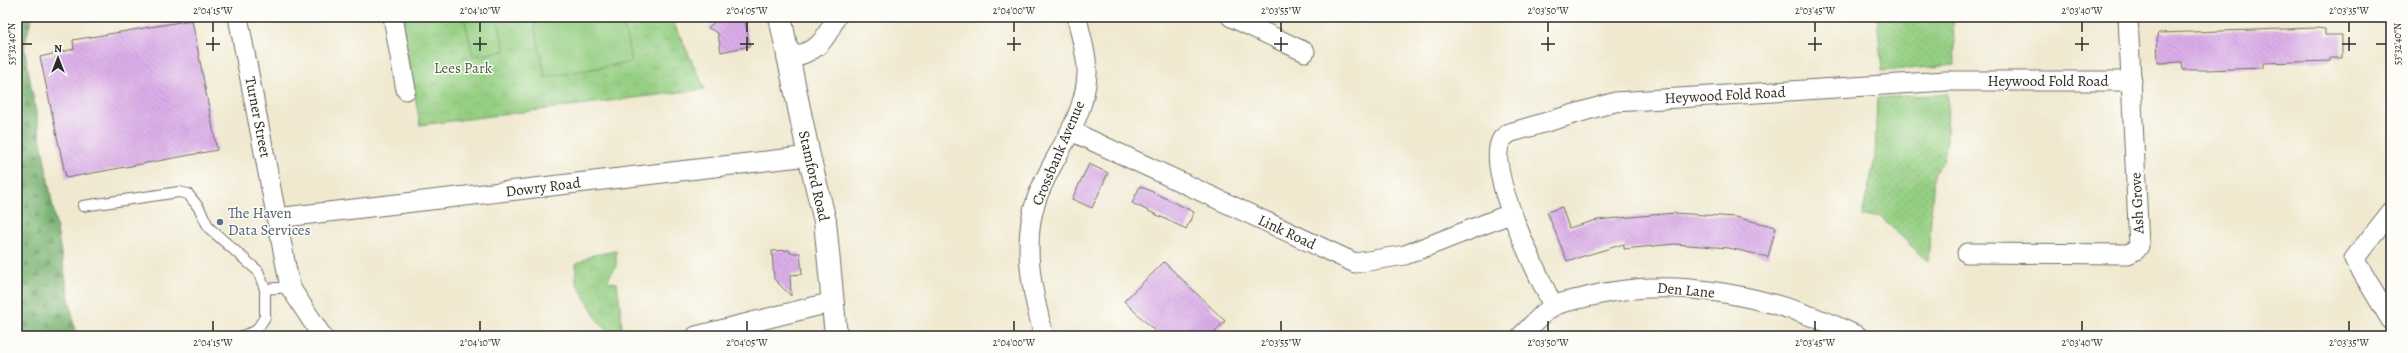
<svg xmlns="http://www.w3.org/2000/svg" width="2408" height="353" font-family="Alegreya,serif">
  <defs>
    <pattern id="grass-dots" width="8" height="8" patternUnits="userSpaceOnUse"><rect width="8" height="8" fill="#95cf83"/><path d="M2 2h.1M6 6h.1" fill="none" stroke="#81b271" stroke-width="1.8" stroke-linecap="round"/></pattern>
    <pattern id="forest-firs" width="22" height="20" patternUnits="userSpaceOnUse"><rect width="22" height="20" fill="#78b271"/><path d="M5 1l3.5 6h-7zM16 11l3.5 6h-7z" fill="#63915d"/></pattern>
    <pattern id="park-crowns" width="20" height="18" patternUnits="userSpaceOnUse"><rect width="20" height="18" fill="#95cf83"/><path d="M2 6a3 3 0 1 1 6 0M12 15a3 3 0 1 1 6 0" fill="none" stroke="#81b271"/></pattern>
    <pattern id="building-back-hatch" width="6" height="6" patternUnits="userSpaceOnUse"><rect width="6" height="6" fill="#daade8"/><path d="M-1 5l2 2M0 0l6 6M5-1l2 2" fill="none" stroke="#bb95c7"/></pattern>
  </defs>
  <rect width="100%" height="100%" fill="#fdfcf7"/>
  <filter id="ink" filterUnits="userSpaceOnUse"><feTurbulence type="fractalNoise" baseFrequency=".025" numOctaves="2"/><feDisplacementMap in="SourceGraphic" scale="8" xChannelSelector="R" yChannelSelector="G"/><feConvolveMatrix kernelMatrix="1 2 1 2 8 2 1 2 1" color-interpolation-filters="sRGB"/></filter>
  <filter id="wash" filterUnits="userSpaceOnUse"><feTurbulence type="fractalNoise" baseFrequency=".012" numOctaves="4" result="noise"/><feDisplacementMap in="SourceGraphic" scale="16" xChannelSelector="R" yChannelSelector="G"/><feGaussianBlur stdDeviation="0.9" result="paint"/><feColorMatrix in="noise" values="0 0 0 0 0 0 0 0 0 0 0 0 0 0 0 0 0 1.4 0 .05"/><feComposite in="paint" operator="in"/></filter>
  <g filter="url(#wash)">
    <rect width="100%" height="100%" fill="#f0e9d0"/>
    <!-- grass -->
    <g fill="url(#grass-dots)" stroke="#607d57">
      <path d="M1877 17H1953L1955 65 1882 71Z"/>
      <path d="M1948 94 1947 139 1943 161 1934 174 1928 262 1880 216H1862L1875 158 1877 98Z"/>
    </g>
    <!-- forest -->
    <path fill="url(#forest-firs)" stroke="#526e4e" d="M17 17H32L24 46 76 336H17Z"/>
    <!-- park -->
    <g fill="url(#park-crowns)" stroke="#607d57">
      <path d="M401 17H671L705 89 420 125Z"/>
      <path d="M616 251V266L607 281 617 283C619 301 622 315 622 332L626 336H612L599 322 576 282V264L593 255Z"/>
    </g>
    <!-- pitch -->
    <g fill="#95cf83" stroke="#607d57">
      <path d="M464 17H497L505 51 473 56Z"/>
      <path d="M533 17H622L632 62 545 77Z"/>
    </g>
    <g id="blocks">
      <!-- building -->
      <g fill="url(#building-back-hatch)">
        <path d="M720 17H744L750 46 721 52 718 33 708 28Z"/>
        <path d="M192 20 217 150 66 178 40 57 74 49 73 40Z"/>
        <path d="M2316 28 2325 29V35H2342V58H2330V61L2263 63V68L2205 70H2183L2182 62 2158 63 2157 35 2159 33Z"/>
        <path d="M1089 164 1108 173 1092 208 1072 199Z"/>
        <path d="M1140 186 1194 212 1186 229 1132 203Z"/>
        <path d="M1562 207 1569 228 1597 220 1674 213 1735 217 1776 227 1768 257 1729 248 1674 244 1624 249V244L1567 261 1547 212Z"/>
        <path d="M790 250V253H800L802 274 790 275 791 296 774 279 772 251Z"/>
        <path d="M1164 262 1225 321 1211 336H1160L1124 301Z"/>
      </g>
    </g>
  </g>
  <g filter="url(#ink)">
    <use href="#blocks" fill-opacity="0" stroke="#706e65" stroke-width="1"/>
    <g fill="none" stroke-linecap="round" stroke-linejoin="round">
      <defs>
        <g id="lane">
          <path d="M83 206 179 192 188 194 199 208 209 228 258 271 265 289 290 287"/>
          <path d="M242 336 256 331 265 317V289"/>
        </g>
        <g id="street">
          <path d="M238 17 290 287 322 336"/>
          <path d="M393 17 406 90"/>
          <path d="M1231 17 1305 52"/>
          <path d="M787 59C818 50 822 46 836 17"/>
          <path d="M1071 131 1355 263 1405 255 1510 214"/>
          <path d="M2391 212 2354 259 2391 320"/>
          <path d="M276 218 809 156"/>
          <path d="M1967 253 2128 254 2136 250 2139 246 2128 17"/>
          <path d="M1553 306C1539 276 1483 168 1502 139 1504 137 1507 135 1509 133L1615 102 1946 81H2132"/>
          <path d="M696 336 833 302"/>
          <path d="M1044 336C1032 293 1021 241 1037 198 1052 156 1085 121 1087 74 1088 56 1080 35 1077 17"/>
          <path d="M1521 336C1531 327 1541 314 1552 307 1561 301 1577 300 1587 297 1676 274 1776 297 1858 336"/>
        </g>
        <path id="secondary" d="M780 17 809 156 825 221 836 336"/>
      </defs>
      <!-- lane casing -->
      <use href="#lane" stroke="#706e65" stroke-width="12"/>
      <!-- street casing -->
      <use href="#street" stroke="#706e65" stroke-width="21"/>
      <!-- secondary casing -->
      <use href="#secondary" stroke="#706e65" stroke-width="24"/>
      <!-- lane -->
      <use href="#lane" stroke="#fff" stroke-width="10"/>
      <!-- street -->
      <use href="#street" stroke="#fff" stroke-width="19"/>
      <!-- secondary -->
      <use href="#secondary" stroke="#fff" stroke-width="22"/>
    </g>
  </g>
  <!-- ticks -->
  <path fill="none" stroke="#2b2b2b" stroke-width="1.5" d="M213 22V32M480 22V32M747 22V32M1014 22V32M1281 22V32M1548 22V32M1815 22V32M2082 22V32M2349 22V32M213 37V51M480 37V51M747 37V51M1014 37V51M1281 37V51M1548 37V51M1815 37V51M2082 37V51M2349 37V51M22 44H32M206 44H220M473 44H487M740 44H754M1007 44H1021M1274 44H1288M1541 44H1555M1808 44H1822M2075 44H2089M2342 44H2356M2376 44H2386M213 321V331M480 321V331M747 321V331M1014 321V331M1281 321V331M1548 321V331M1815 321V331M2082 321V331M2349 321V331"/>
  <!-- markers -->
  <circle fill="#5c6f8a" stroke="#fdfcf7" stroke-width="1.5" cx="220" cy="222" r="4"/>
  <g text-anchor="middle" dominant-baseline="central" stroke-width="3" stroke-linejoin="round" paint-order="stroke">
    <!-- park labels -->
    <g font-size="15" fill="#4b5c45" stroke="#fdfcf7">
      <text x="463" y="68">Lees Park</text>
    </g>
    <!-- street labels -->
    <g font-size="15" fill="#2b2b2b" stroke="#fdfcf7">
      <text x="2048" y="81">Heywood Fold Road</text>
      <text transform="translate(1725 95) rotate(-3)">Heywood Fold Road</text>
      <text transform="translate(258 117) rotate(79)">Turner Street</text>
      <text transform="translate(1058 153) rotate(-67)">Crossbank Avenue</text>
      <text transform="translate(814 176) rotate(77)">Stamford Road</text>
      <text transform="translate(543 187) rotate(-7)">Dowry Road</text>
      <text transform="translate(2137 203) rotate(-93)">Ash Grove</text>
      <text transform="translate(1287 232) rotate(25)">Link Road</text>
      <text transform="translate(1686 290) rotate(5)">Den Lane</text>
    </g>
    <!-- service labels -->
    <g font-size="15" fill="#4e5e75" stroke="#fdfcf7" text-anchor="start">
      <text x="228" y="213">The Haven<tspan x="228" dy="17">Data Services</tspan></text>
    </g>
  </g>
  <!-- margin -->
  <rect width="2408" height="353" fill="none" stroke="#fdfcf7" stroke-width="44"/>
  <!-- north arrow -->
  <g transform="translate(58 58)" stroke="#fdfcf7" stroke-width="3" paint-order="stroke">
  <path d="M0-3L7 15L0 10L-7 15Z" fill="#2b2b2b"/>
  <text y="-6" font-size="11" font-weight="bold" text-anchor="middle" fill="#2b2b2b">N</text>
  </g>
  <rect x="22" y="22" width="2364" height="309" fill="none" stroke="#2b2b2b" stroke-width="1.5"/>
  <g font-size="10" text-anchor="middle" fill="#2b2b2b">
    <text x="213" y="14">2°04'15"W</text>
    <text x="480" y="14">2°04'10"W</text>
    <text x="747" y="14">2°04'05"W</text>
    <text x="1014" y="14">2°04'00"W</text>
    <text x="1281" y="14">2°03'55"W</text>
    <text x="1548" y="14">2°03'50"W</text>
    <text x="1815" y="14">2°03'45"W</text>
    <text x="2082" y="14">2°03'40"W</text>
    <text x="2349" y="14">2°03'35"W</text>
    <text transform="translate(11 44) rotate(-90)" y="4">53°32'40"N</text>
    <text transform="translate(2397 44) rotate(-90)" y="4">53°32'40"N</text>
    <text x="213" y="346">2°04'15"W</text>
    <text x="480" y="346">2°04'10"W</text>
    <text x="747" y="346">2°04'05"W</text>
    <text x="1014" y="346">2°04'00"W</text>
    <text x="1281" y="346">2°03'55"W</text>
    <text x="1548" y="346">2°03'50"W</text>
    <text x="1815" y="346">2°03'45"W</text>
    <text x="2082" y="346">2°03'40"W</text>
    <text x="2349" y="346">2°03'35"W</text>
  </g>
</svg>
